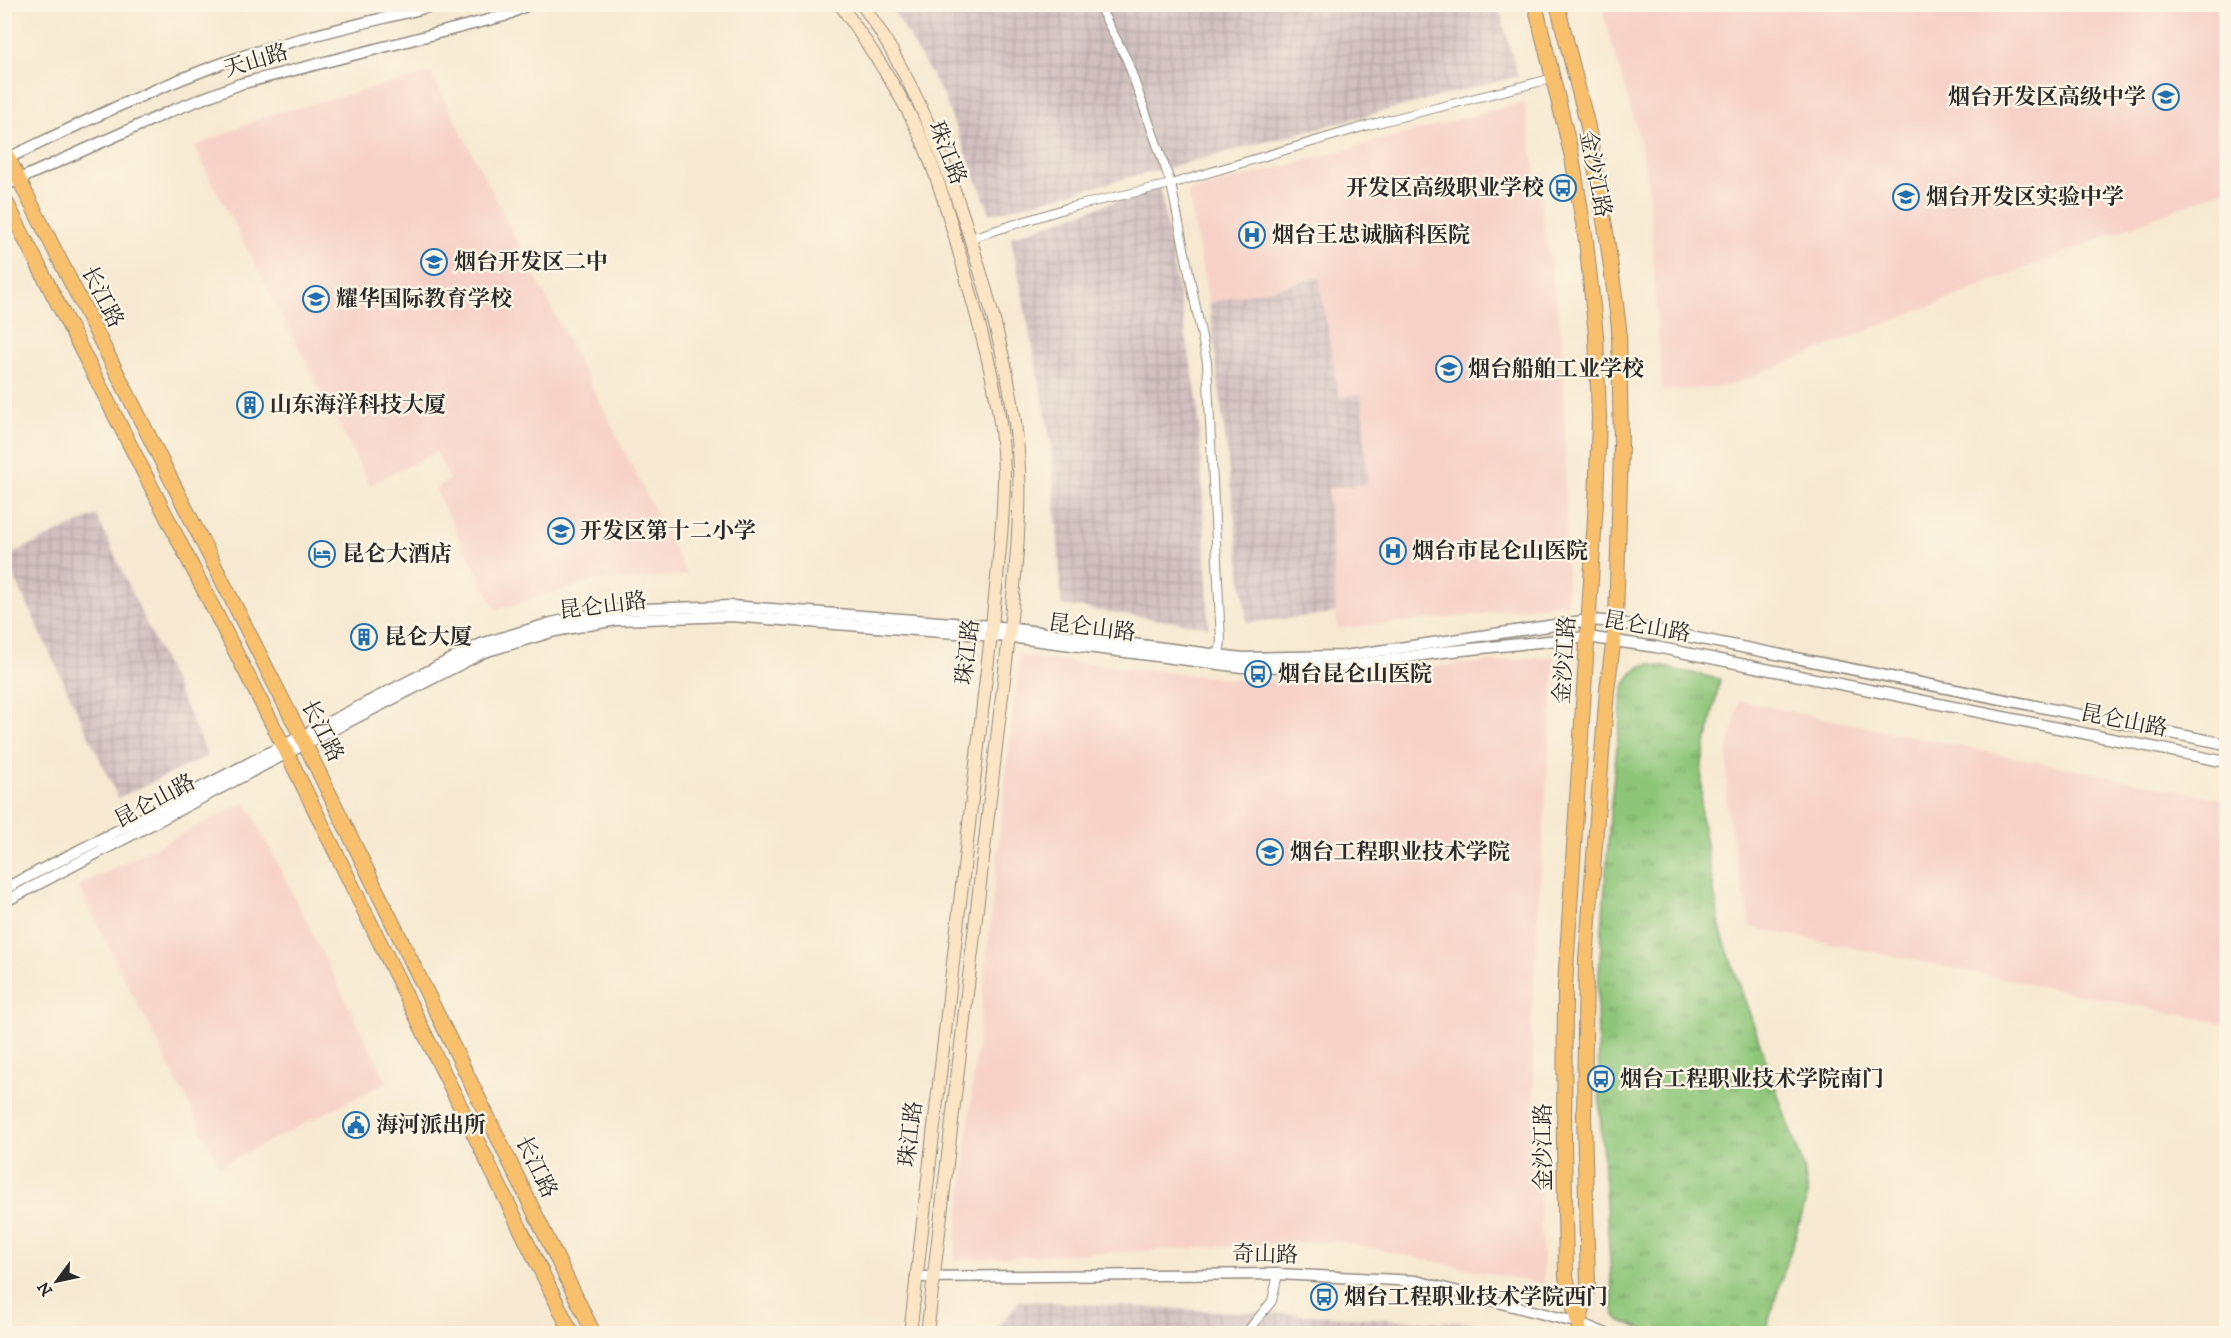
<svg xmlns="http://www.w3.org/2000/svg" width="2231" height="1338" font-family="'IM FELL DW Pica','Noto Serif SC',serif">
  <defs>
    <pattern id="industrial-grid" width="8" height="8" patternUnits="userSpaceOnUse" patternTransform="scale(1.5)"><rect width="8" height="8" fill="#d2bfc0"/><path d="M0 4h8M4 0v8" fill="none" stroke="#b4a4a5"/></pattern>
    <pattern id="park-tufts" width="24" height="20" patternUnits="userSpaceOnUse" patternTransform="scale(1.5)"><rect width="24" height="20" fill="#8ec679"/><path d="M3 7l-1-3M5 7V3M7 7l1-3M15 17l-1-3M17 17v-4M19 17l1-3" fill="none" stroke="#74a163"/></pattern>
  </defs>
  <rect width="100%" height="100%" fill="#fcf5e5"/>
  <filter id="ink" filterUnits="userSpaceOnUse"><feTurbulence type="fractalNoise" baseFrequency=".0167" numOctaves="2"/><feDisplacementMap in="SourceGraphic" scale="12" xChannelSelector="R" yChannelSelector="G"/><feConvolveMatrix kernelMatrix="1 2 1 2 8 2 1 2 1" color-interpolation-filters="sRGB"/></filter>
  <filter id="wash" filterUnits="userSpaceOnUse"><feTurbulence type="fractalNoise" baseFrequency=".008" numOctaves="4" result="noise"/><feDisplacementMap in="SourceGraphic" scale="24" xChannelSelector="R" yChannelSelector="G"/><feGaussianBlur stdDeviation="1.35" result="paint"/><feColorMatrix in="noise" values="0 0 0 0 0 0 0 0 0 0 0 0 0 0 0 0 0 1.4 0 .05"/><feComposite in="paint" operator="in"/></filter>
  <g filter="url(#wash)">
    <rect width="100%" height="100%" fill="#f7e9d1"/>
    <!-- built -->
    <g fill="#f7d1c8">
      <path d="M1601 5H2226V189L1728 386 1662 391 1648 183 1640 141Z"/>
      <path d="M431 73 602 407 687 575 593 581 496 610 434 488 450 480 436 452 370 485 194 147 266 116Z"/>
      <path d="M1524 102 1563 344 1567 603 1448 618 1337 628 1328 488 1361 395 1339 399 1318 278 1209 303 1188 192Z"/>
      <path d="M1019 656 1259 682 1555 656 1531 1022 1544 1285 1338 1241 954 1260Z"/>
      <path d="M1739 701 2226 800V1024L1751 927 1735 854 1726 800 1728 751Z"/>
      <path d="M246 802 387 1082 220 1166 78 886Z"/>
    </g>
    <!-- industrial -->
    <g fill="url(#industrial-grid)">
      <path d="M890 5H1498L1518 76 990 214 943 95Z"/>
      <path d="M1160 186 1198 404 1209 627 1062 605 1051 442 1011 237Z"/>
      <path d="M1319 278 1339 398 1361 394 1368 484 1328 488 1336 613 1247 623 1209 303Z"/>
      <path d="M96 515 208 756 118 798 5 557Z"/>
      <path d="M1019 1301 1470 1323 1500 1333 993 1334Z"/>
    </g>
    <!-- park -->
    <path fill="url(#park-tufts)" stroke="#5c7852" stroke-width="1.5" d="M1649 664 1720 679 1702 763 1701 816 1712 880 1721 932 1804 1169 1808 1195 1765 1333H1653L1619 1320 1614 1314 1613 1306 1600 1112 1597 1002 1611 803 1623 691C1627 677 1635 667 1649 664Z"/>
  </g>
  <g filter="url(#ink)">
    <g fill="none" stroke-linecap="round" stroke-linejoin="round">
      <defs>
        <g id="minor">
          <path d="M1098 4 1127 60 1171 184 1207 362 1221 641 1218 660"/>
          <path d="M971 238 1067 208 1171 184 1369 125 1554 78"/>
          <path d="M1245 1334 1272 1301 1278 1274"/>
        </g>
        <g id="tertiary">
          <path d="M4 160C78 125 152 88 229 61 297 37 370 22 440 4"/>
          <path d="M4 186 171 111 240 84 504 16 530 4"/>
          <path d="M4 889 481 644 551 623 614 610 731 606 992 626 1242 658 1344 656 1589 620 1616 622 2226 744"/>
          <path d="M4 902 264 765 484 652 555 631 616 620 730 616 1009 637 1242 667 1345 666 1443 652 1587 637 1656 647 2226 762"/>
          <path d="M916 1277 1278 1274 1416 1281 1579 1323 1606 1334"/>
        </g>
        <g id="secondary">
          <path d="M840 4C871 49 903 95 924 145 945 196 958 249 973 302 988 357 1003 414 1004 472 1004 523 997 575 992 626L910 1334"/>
          <path d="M862 4C923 91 957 190 986 291 1002 349 1017 409 1019 469 1021 522 1015 576 1010 628L927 1334"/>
        </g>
        <g id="primary">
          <path d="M1535 4 1572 157 1586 241 1596 335 1599 418 1596 502 1565 986 1564 1139 1566 1277 1581 1334"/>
          <path d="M1557 4 1588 127 1607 238 1619 327 1621 447 1616 622 1607 690 1586 959 1584 1115 1588 1286 1580 1321"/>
          <path d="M4 150 305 744 594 1334"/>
          <path d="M4 198 283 745 572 1334"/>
        </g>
      </defs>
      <!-- minor casing -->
      <use href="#minor" stroke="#918a7e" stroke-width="10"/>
      <!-- tertiary casing -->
      <use href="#tertiary" stroke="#918a7e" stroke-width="13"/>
      <!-- secondary casing -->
      <use href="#secondary" stroke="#918a7e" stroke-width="14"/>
      <!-- primary casing -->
      <use href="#primary" stroke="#918a7e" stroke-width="16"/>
      <!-- minor -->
      <use href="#minor" stroke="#fff" stroke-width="8"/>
      <!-- tertiary -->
      <use href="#tertiary" stroke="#fff" stroke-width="10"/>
      <!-- secondary -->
      <use href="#secondary" stroke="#fce5c4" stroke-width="12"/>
      <!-- primary -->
      <use href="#primary" stroke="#f8bf6c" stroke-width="14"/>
    </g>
  </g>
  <!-- icons -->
  <defs>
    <symbol id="school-ring" viewBox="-11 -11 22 22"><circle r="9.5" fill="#fcf5e5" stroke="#1f6fb2" stroke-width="1.5"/><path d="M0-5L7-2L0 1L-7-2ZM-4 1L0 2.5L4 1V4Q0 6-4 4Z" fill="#1f6fb2"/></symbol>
    <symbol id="bus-ring" viewBox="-11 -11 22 22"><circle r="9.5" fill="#fcf5e5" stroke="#1f6fb2" stroke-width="1.5"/><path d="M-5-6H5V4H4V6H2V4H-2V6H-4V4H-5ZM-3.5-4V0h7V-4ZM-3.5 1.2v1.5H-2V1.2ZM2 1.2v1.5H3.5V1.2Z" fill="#1f6fb2"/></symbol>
    <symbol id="hospital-ring" viewBox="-11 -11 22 22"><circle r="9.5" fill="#fcf5e5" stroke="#1f6fb2" stroke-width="1.5"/><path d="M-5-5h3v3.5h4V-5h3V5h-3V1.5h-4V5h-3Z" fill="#1f6fb2"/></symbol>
    <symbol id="building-ring" viewBox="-11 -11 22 22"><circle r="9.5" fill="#fcf5e5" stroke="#1f6fb2" stroke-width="1.5"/><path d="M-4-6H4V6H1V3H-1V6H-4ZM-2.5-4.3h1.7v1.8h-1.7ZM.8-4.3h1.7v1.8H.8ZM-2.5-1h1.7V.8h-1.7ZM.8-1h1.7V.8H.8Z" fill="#1f6fb2"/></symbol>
    <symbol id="hotel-ring" viewBox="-11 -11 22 22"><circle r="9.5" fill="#fcf5e5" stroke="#1f6fb2" stroke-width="1.5"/><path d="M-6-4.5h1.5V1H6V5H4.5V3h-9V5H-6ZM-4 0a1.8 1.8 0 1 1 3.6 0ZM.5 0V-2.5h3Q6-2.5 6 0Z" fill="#1f6fb2"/></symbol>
    <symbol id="civic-ring" viewBox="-11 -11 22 22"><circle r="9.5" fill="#fcf5e5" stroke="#1f6fb2" stroke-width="1.5"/><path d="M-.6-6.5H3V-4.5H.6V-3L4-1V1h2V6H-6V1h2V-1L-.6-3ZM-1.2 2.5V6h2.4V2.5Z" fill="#1f6fb2"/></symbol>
  </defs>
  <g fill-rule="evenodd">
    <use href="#school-ring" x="2151" y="82" width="30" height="30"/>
    <use href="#bus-ring" x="1548" y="173" width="30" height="30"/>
    <use href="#school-ring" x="1891" y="182" width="30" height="30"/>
    <use href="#hospital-ring" x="1237" y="220" width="30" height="30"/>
    <use href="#school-ring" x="419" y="247" width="30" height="30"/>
    <use href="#school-ring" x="301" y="284" width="30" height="30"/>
    <use href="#school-ring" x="1434" y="354" width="30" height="30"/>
    <use href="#building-ring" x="235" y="390" width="30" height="30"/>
    <use href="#school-ring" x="546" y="516" width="30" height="30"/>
    <use href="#hospital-ring" x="1378" y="536" width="30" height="30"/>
    <use href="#hotel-ring" x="307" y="539" width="30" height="30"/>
    <use href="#building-ring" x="349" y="622" width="30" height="30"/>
    <use href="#bus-ring" x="1243" y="659" width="30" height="30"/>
    <use href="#school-ring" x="1255" y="837" width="30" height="30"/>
    <use href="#bus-ring" x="1586" y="1064" width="30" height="30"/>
    <use href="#civic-ring" x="341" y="1110" width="30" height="30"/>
    <use href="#bus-ring" x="1309" y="1282" width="30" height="30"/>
  </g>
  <g text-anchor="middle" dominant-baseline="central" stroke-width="5" stroke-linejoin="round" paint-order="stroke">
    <!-- street labels -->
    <g font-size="22" fill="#2b2b2b" stroke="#fcf5e5">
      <text transform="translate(256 61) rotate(-17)">天山路</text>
      <text transform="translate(947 153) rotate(68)">珠江路</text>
      <text transform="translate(1595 174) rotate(79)">金沙江路</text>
      <text transform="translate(102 297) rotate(63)">长江路</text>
      <text transform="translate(603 606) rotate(-7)">昆仑山路</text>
      <text transform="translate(1647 627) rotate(10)">昆仑山路</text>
      <text transform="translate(1092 628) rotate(7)">昆仑山路</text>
      <text transform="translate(968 652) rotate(-83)">珠江路</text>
      <text transform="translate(1565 660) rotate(-86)">金沙江路</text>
      <text transform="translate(2124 721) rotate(11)">昆仑山路</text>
      <text transform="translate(322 731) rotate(63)">长江路</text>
      <text transform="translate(155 801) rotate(-28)">昆仑山路</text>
      <text transform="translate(911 1134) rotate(-83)">珠江路</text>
      <text transform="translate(1543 1147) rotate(-90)">金沙江路</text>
      <text transform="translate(536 1167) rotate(64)">长江路</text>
      <text transform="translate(1265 1255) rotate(1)">奇山路</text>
    </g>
    <!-- poi labels -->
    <g font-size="22" font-weight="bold" fill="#2b2b2b" stroke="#fcf5e5" text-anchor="start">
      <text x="2146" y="97" text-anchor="end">烟台开发区高级中学</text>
      <text x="1544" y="188" text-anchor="end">开发区高级职业学校</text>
      <text x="1926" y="197">烟台开发区实验中学</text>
      <text x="1272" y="235">烟台王忠诚脑科医院</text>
      <text x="454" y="262">烟台开发区二中</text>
      <text x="336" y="299">耀华国际教育学校</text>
      <text x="1468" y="369">烟台船舶工业学校</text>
      <text x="270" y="405">山东海洋科技大厦</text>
      <text x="580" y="531">开发区第十二小学</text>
      <text x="1412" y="551">烟台市昆仑山医院</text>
      <text x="342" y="554">昆仑大酒店</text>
      <text x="384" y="637">昆仑大厦</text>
      <text x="1278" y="674">烟台昆仑山医院</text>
      <text x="1290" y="852">烟台工程职业技术学院</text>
      <text x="1620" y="1079">烟台工程职业技术学院南门</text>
      <text x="376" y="1125">海河派出所</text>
      <text x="1344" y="1297">烟台工程职业技术学院西门</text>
    </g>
  </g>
  <!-- margin -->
  <rect width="2231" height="1338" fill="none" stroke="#fcf5e5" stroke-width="24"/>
  <!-- north arrow -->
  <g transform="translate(57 1281) rotate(237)" stroke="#fcf5e5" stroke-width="4.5" paint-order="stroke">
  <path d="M0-4.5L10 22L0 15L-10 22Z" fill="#2b2b2b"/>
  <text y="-9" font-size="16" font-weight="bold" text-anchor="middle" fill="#2b2b2b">N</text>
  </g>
</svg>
